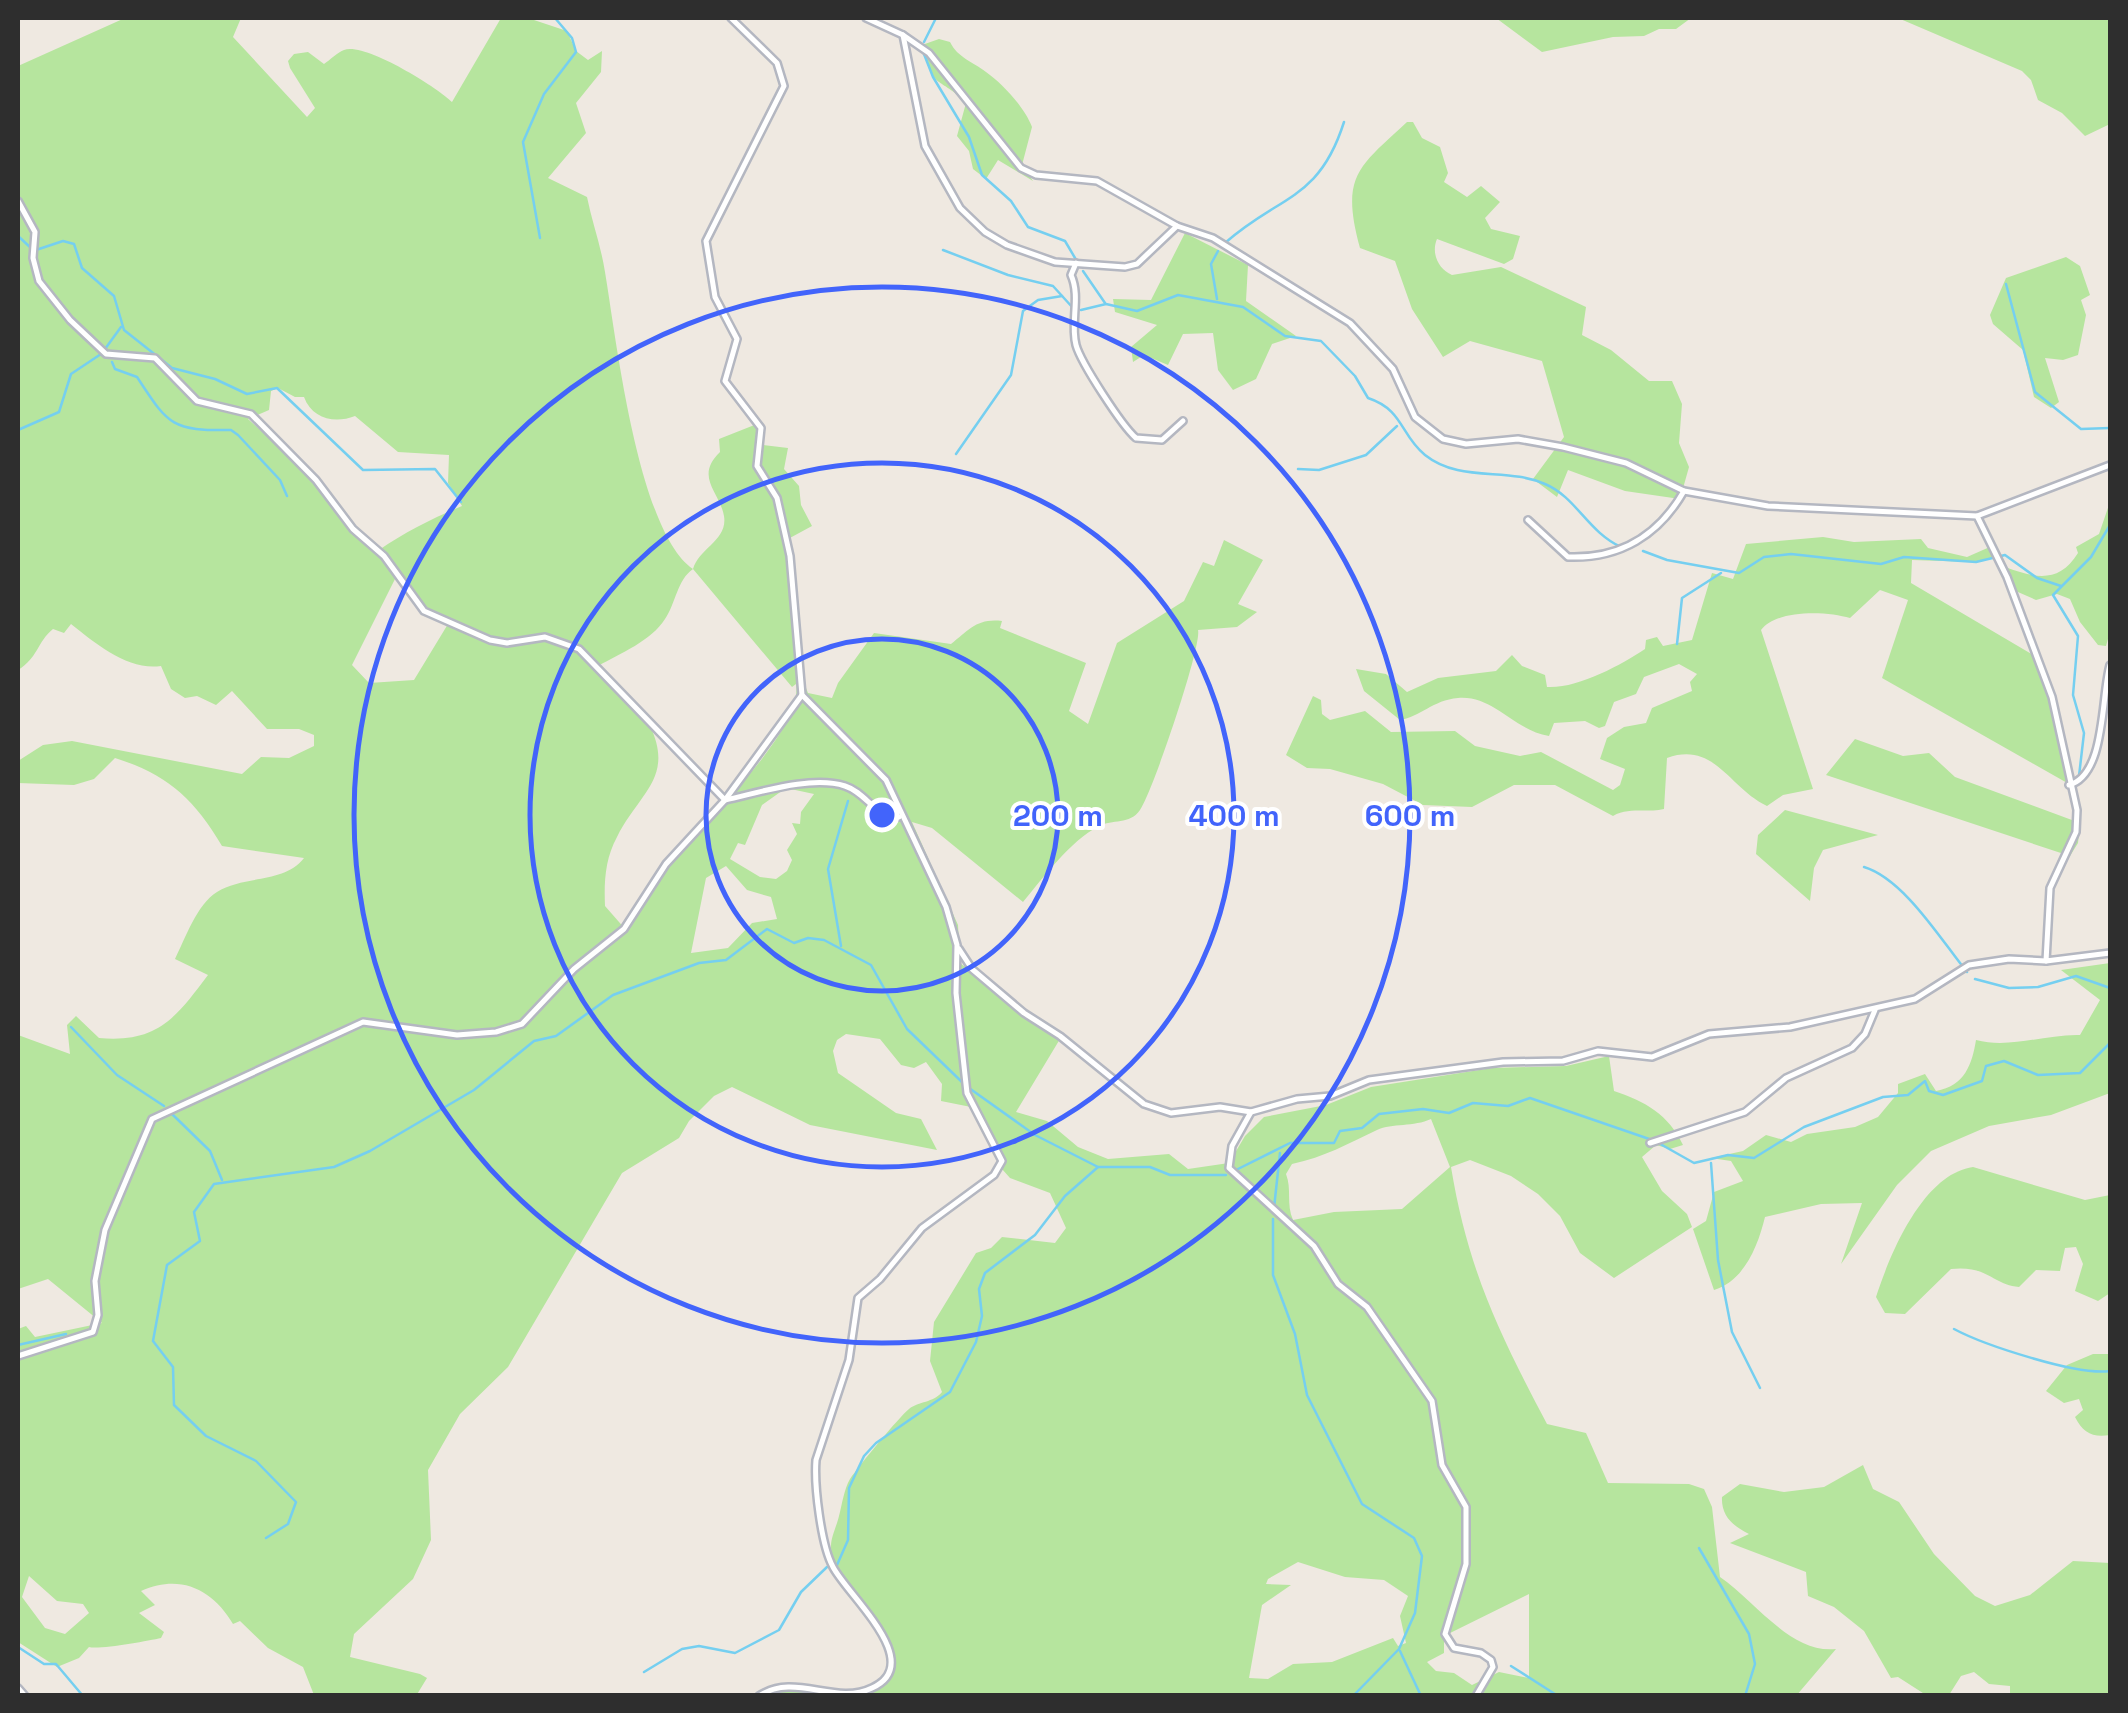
<svg xmlns="http://www.w3.org/2000/svg" width="2128" height="1713" font-family="'Space Grotesk',sans-serif">
  <rect width="100%" height="100%" fill="#efe9e1"/>
  <!-- green -->
  <g fill="#b6e59e" fill-rule="evenodd">
    <path d="M125 18H241L233 37 307 117 315 108 290 68 288 61 294 54 308 52 324 64C330 60 338 52 344 50 365 42 438 88 452 102L501 18H528L567 31 576 51 588 60 602 51 601 72 576 103 586 133 548 178 587 197C592 222 601 246 605 272 616 337 638 532 693 569 699 548 728 540 724 516 720 492 694 477 720 452L719 439 762 422 763 445 788 448 784 469 799 486 801 505 812 526 788 539 802 678 808 693 832 698 838 683 874 633 951 644C969 630 977 618 1002 621L1000 628 1086 663 1069 711 1088 724 1117 643 1184 601 1203 562 1214 566 1224 540 1263 560 1238 604 1257 612 1237 627 1198 630C1202 646 1153 791 1140 810 1130 825 1112 819 1099 826 1069 842 1044 877 1023 902L932 828 912 822 958 925 960 963 1060 1039 1016 1112 1047 1121 1078 1147 1108 1159 1169 1154 1188 1169 1229 1163 1245 1136 1264 1117 1326 1105 1371 1087 1492 1068 1566 1066 1609 1056 1614 1091C1645 1101 1669 1115 1683 1145L1670 1149 1656 1145 1642 1157 1662 1191 1687 1214 1692 1227 1614 1278 1580 1253 1560 1216 1538 1194 1511 1176 1470 1160 1451 1167C1468 1270 1499 1333 1547 1424L1586 1433 1608 1483 1689 1484 1704 1489 1712 1507 1720 1577C1755 1601 1791 1654 1836 1649L1796 1696 756 1695C777 1675 817 1691 842 1691 860 1691 873 1685 888 1678 910 1621 830 1602 831 1546 831 1537 837 1525 839 1516 842 1505 844 1489 850 1479 858 1467 899 1417 909 1409 919 1401 933 1403 942 1392L930 1361 934 1322 976 1253 991 1248 1002 1237 1055 1243 1066 1228 1050 1193 1010 1178 1002 1169 997 1144 971 1107 941 1101 942 1084 926 1062 914 1068 901 1065 880 1039 846 1034 837 1040 833 1051 838 1073 896 1113 921 1119 937 1150 810 1125 732 1087 714 1096 689 1121 679 1138 622 1173 508 1367 460 1414 428 1470 431 1540 413 1579 354 1634 350 1657 420 1674 427 1678 416 1696 314 1695 303 1667 268 1648 240 1621 233 1624C213 1590 181 1573 141 1591L155 1605 139 1613 164 1632 161 1638C148 1641 98 1650 89 1647L79 1658 57 1667 18 1642V1329L26 1326 35 1337 102 1323 48 1279 18 1289V1035L70 1054 67 1025 76 1016 99 1038C157 1043 175 1019 208 975L175 959C185 939 197 904 217 892 243 875 284 884 304 858L222 846C193 797 166 774 115 758L94 779 74 785 18 783V761L43 745 72 741 242 774 261 757 289 758 314 746V735L299 729H267L232 691 216 705 197 696 185 698 171 689 161 666C129 671 96 644 71 624L64 633 53 629C37 642 38 658 18 670V66ZM278 388 295 397H304C312 419 335 424 355 416L398 452 449 455 448 483 462 506C433 518 405 532 379 550L353 530 307 472 248 419 269 410 271 391ZM693 569 792 687 796 684C804 730 707 818 678 852 657 876 645 907 626 930L605 906C604 882 605 859 617 837 638 794 675 778 650 726 639 703 615 684 598 666 621 653 651 641 665 619 676 603 677 580 693 569ZM395 579 424 611 448 624 414 680 369 683 352 665ZM786 788 814 794 801 812 800 824 792 823 797 834 787 850 792 860 787 871 776 879 760 877 730 859 738 843 745 845 762 805ZM726 866 747 890 771 897 777 919 752 923 728 948 691 953 706 878ZM1431 1119 1450 1167 1402 1209 1334 1212 1293 1220C1286 1204 1292 1189 1286 1174L1292 1164C1325 1157 1347 1144 1377 1130 1392 1123 1414 1127 1431 1119ZM1298 1562 1345 1577 1384 1580 1408 1596 1400 1616 1406 1643 1398 1646 1393 1638 1332 1662 1293 1664 1268 1679 1249 1678 1262 1605 1291 1585 1266 1584 1268 1579ZM29 1576 57 1601 83 1604 89 1613 65 1634 45 1628 22 1597ZM1529 1594V1678L1499 1672 1472 1685 1454 1673 1436 1671 1427 1662 1444 1653V1636Z"/>
    <path d="M1496 18H1716H1691L1676 29H1659L1644 36 1613 37 1542 52Z"/>
    <path d="M1898 18H2110V124L2085 136 2062 113 2038 100 2031 80 2022 71Z"/>
    <path d="M939 39 950 42C958 58 972 61 986 72 1003 84 1025 108 1032 127L1022 165 1033 181 998 160 986 179 973 169 969 151 957 136 966 103C939 75 933 92 922 45Z"/>
    <path d="M1407 122H1413L1422 138 1440 147 1448 173 1444 182 1467 197 1481 186 1500 202 1485 218 1491 229 1520 236 1513 259 1504 264 1437 239C1431 253 1438 269 1452 275L1501 267 1586 307 1582 335 1611 350 1649 381H1672L1682 404 1679 443 1689 467 1680 499 1625 491 1568 470 1557 497 1533 479 1564 437 1542 361 1470 341 1443 357 1412 309 1395 261 1360 248C1340 175 1359 167 1407 122Z"/>
    <path d="M1185 233 1248 265 1246 301 1296 336 1272 344 1256 379 1233 390 1218 370 1213 333 1183 334 1168 365 1144 355 1133 362 1131 347 1157 325 1115 312 1113 299 1151 300Z"/>
    <path d="M2066 257 2080 266 2090 295 2081 300 2086 315 2078 355 2063 360 2045 358 2059 402 2051 408 2034 397 2023 350 1993 324 1990 315 2006 278Z"/>
    <path d="M2110 502V632L2106 646 2098 645 2080 622 2070 599 2057 594 2036 600 2011 589 2005 567C2035 578 2059 584 2078 553L2076 547 2099 534Z"/>
    <path d="M1823 537 1854 542 1921 539 1928 548 1967 557 1992 546 1999 557 1973 562 1912 560 1911 583 2035 656 2062 723 2069 784 1882 678 1908 600 1880 590 1850 618C1827 611 1777 609 1761 630L1813 789 1783 795 1767 806C1729 788 1715 741 1667 758L1664 809C1646 813 1629 807 1613 816L1555 785H1514L1472 807 1423 805 1383 784 1330 769 1307 768 1286 755 1313 696 1321 700 1322 714 1330 720 1365 711 1391 732 1455 731 1475 746 1520 756 1541 752 1613 790 1620 785 1625 769 1600 759 1607 738 1624 727 1646 723 1652 708 1692 691 1690 682 1697 674 1679 664 1644 677 1636 694 1614 702 1605 726 1599 728 1585 721 1554 723 1549 736C1513 730 1494 695 1458 698 1433 700 1420 717 1400 720L1364 691 1356 669 1386 674 1407 692 1438 678 1496 671 1512 655 1522 666 1545 675 1547 687C1577 689 1621 665 1645 649L1646 640 1657 637 1663 646 1692 640 1712 573 1733 579 1746 544Z"/>
    <path d="M1855 739 1903 756 1929 753 1955 777 2080 823 2078 843 2070 856 1826 775Z"/>
    <path d="M1785 810 1878 835 1823 850 1814 868 1810 901 1756 854 1758 835Z"/>
    <path d="M2110 963V1093L2051 1115 1989 1126 1931 1151 1897 1185 1841 1264 1862 1203 1821 1204 1765 1217C1758 1246 1744 1281 1714 1290L1693 1229 1706 1221 1714 1192 1743 1181 1731 1161 1711 1158 1743 1151 1766 1135 1791 1142 1807 1134 1855 1127 1878 1117 1898 1093V1084L1925 1074 1936 1091C1965 1086 1972 1064 1976 1040 2010 1049 2046 1034 2080 1035L2100 1000 2061 970Z"/>
    <path d="M1973 1167 2085 1200 2110 1195V1293L2098 1301 2075 1291 2083 1264 2076 1247 2065 1248 2060 1271 2036 1270 2019 1287C1993 1285 1988 1265 1951 1269L1905 1314 1885 1313 1876 1297C1890 1254 1923 1174 1973 1167Z"/>
    <path d="M2093 1354H2110V1435C2093 1438 2083 1433 2075 1417L2083 1410 2079 1399 2064 1403 2046 1391 2067 1365Z"/>
    <path d="M1863 1465 1873 1489 1899 1502 1934 1554 1975 1596 1995 1606 2030 1595 2073 1561 2110 1563V1695H2010V1686L1989 1684 1974 1672 1961 1676 1949 1695H1926L1898 1677 1891 1678 1864 1631 1834 1607 1808 1596 1806 1572 1730 1543 1749 1534C1733 1526 1721 1516 1722 1497L1740 1484 1784 1492 1824 1487Z"/>
  </g>
  <g fill="none" stroke-linecap="round" stroke-linejoin="round">
    <!-- stream -->
    <g stroke="#75cff0" stroke-width="2.5">
      <path d="M924 42 936 18"/>
      <path d="M922 49 933 77 969 137 982 175 1011 201 1028 227 1065 241 1078 263"/>
      <path d="M18 236 31 248"/>
      <path d="M540 238 523 142 544 94 576 52 572 38 555 18"/>
      <path d="M1225 243C1279 195 1319 201 1344 122"/>
      <path d="M36 250 63 241 74 244 82 268 114 296 124 330 172 368 215 379 247 394 277 388 363 470 435 469 461 502"/>
      <path d="M943 250 1008 275 1053 286 1073 308"/>
      <path d="M1083 271 1105 303"/>
      <path d="M2006 284 2035 392 2081 429 2110 428"/>
      <path d="M1217 299 1211 264 1218 251"/>
      <path d="M1081 310 1106 304 1137 311 1178 295 1243 307 1285 336 1321 341 1355 376 1368 398C1404 410 1400 435 1425 455 1460 483 1507 467 1545 484 1576 497 1588 532 1621 547"/>
      <path d="M105 349 121 327"/>
      <path d="M112 362 115 369 137 377C168 424 170 431 231 430L238 435 280 480 287 496"/>
      <path d="M18 430 59 412 71 374 101 354"/>
      <path d="M956 454 1011 375 1023 311 1038 300 1062 296"/>
      <path d="M1298 469 1319 470 1366 455 1397 426"/>
      <path d="M1643 551 1667 560 1739 573 1764 557 1791 554 1881 564 1904 557 1976 562 2005 555 2037 578 2061 586"/>
      <path d="M1677 644 1682 598 1721 573"/>
      <path d="M2079 776 2084 733 2073 695 2078 636 2053 595 2091 557 2110 525"/>
      <path d="M1864 867C1904 879 1941 940 1967 972"/>
      <path d="M841 946 828 869 848 801"/>
      <path d="M1975 979 2009 988 2038 987 2076 976 2110 988"/>
      <path d="M71 1027 117 1075 164 1106"/>
      <path d="M969 1088 1035 1135 1098 1167H1150L1170 1175H1226"/>
      <path d="M172 1114 210 1151 222 1180"/>
      <path d="M1711 1163 1718 1260 1732 1332 1760 1388"/>
      <path d="M1236 1170 1290 1143H1334L1340 1131 1362 1128 1379 1114 1423 1109 1449 1113 1473 1103 1508 1106 1530 1098 1655 1141 1694 1163 1728 1155 1754 1158 1804 1127 1883 1097 1908 1095 1925 1081 1929 1091 1943 1095 1982 1081 1986 1066 2004 1061 2038 1075 2080 1073 2110 1043"/>
      <path d="M1274 1208 1280 1153"/>
      <path d="M1273 1219V1275L1295 1334 1307 1395 1362 1504 1414 1538 1422 1556 1415 1613 1399 1649 1353 1696"/>
      <path d="M1954 1329C1984 1345 2078 1376 2110 1371"/>
      <path d="M18 1345 66 1334"/>
      <path d="M266 1538 288 1524 296 1502 256 1461 206 1436 174 1405 173 1367 153 1341 167 1265 200 1241 194 1212 214 1184 334 1167 370 1151 474 1090 534 1041 556 1036 613 995 699 963 726 960 767 929 794 943 808 938 824 940 871 965 907 1029 963 1083"/>
      <path d="M1699 1548 1749 1634 1755 1664 1745 1696"/>
      <path d="M837 1565 848 1540 849 1488 864 1456 876 1443 950 1392 976 1342 982 1316 979 1289 985 1273 1035 1235 1065 1196 1098 1167"/>
      <path d="M18 1647 44 1664H56L83 1696"/>
      <path d="M1400 1651 1421 1696"/>
      <path d="M1511 1666 1558 1696"/>
      <path d="M644 1672 682 1649 699 1646 735 1653 779 1630 801 1592 827 1567"/>
    </g>
    <defs>
      <g id="street">
        <path d="M731 18 777 63 784 86 706 241 715 297 737 339 725 381 761 428 757 466 777 498 790 556 802 695 886 780 946 907 957 945 956 993 967 1093 1002 1161 994 1175 922 1228 880 1279 858 1298 849 1360 816 1460C814 1485 821 1545 833 1567 848 1596 927 1663 872 1688 835 1706 795 1672 759 1696"/>
        <path d="M866 18 903 35 925 146 960 208 985 232 1007 245 1055 262 1125 267 1137 264 1177 226 1213 238 1350 323 1393 369 1415 417 1443 439 1466 444 1518 439 1563 447 1626 463 1684 491 1768 506 1977 516 2007 577 2052 697 2077 810 2076 832 2050 888 2046 961 2110 953"/>
        <path d="M903 35 929 53 1021 168 1036 175 1097 181 1177 226"/>
        <path d="M18 201 35 232 33 258 39 281 70 320 106 354 155 358 197 401 251 414 316 480 353 529 384 556 424 611 490 640 507 643 545 637 579 649 725 800C758 793 811 775 845 786 867 793 875 818 899 817"/>
        <path d="M1076 263 1071 275C1081 297 1070 322 1076 345 1081 363 1122 426 1136 438L1162 440 1183 421"/>
        <path d="M1977 516 2110 465"/>
        <path d="M1528 520 1568 557C1620 559 1659 535 1684 491"/>
        <path d="M2069 785C2106 775 2101 697 2110 665"/>
        <path d="M959 949 972 969 1024 1013 1060 1036 1144 1104 1171 1113 1220 1107 1251 1112 1297 1099 1330 1096 1369 1080 1503 1062 1563 1061 1598 1051 1652 1057 1709 1034 1790 1027 1915 999 1969 965 2009 959 2046 961"/>
        <path d="M1251 1112 1232 1146 1229 1168 1314 1246 1338 1284 1367 1307 1432 1401 1442 1465 1466 1507V1564L1445 1634 1454 1648 1481 1653 1491 1660 1493 1667 1476 1696"/>
        <path d="M1650 1143 1745 1112 1786 1078 1852 1048 1865 1034 1875 1010"/>
        <path d="M18 1356 93 1332 98 1315 95 1281 105 1230 152 1119 363 1022 457 1035 496 1032 522 1024 574 969 624 929 666 864 725 800 802 695"/>
        <path d="M18 1688 25 1696"/>
      </g>
    </defs>
    <!-- street casing -->
    <use href="#street" stroke="#b4b7c1" stroke-width="10"/>
    <!-- street -->
    <use href="#street" stroke="#fff" stroke-width="5"/>
  </g>
  <!-- distance rings -->
  <g fill="none" stroke="#4264fb" stroke-width="5">
    <circle cx="882" cy="815" r="176"/>
    <circle cx="882" cy="815" r="352"/>
    <circle cx="882" cy="815" r="528"/>
  </g>
  <circle cx="882" cy="815" r="15" fill="#4264fb" stroke="#fff" stroke-width="5"/>
  <g font-size="30" text-anchor="middle" font-weight="bold" fill="#4264fb" stroke="#fff" stroke-width="8" stroke-linejoin="round" paint-order="stroke">
    <text x="1058" y="826">200 m</text>
    <text x="1234" y="826">400 m</text>
    <text x="1410" y="826">600 m</text>
  </g>
  <!-- border -->
  <rect width="2128" height="1713" fill="none" stroke="#2e2e2e" stroke-width="40"/>
</svg>
